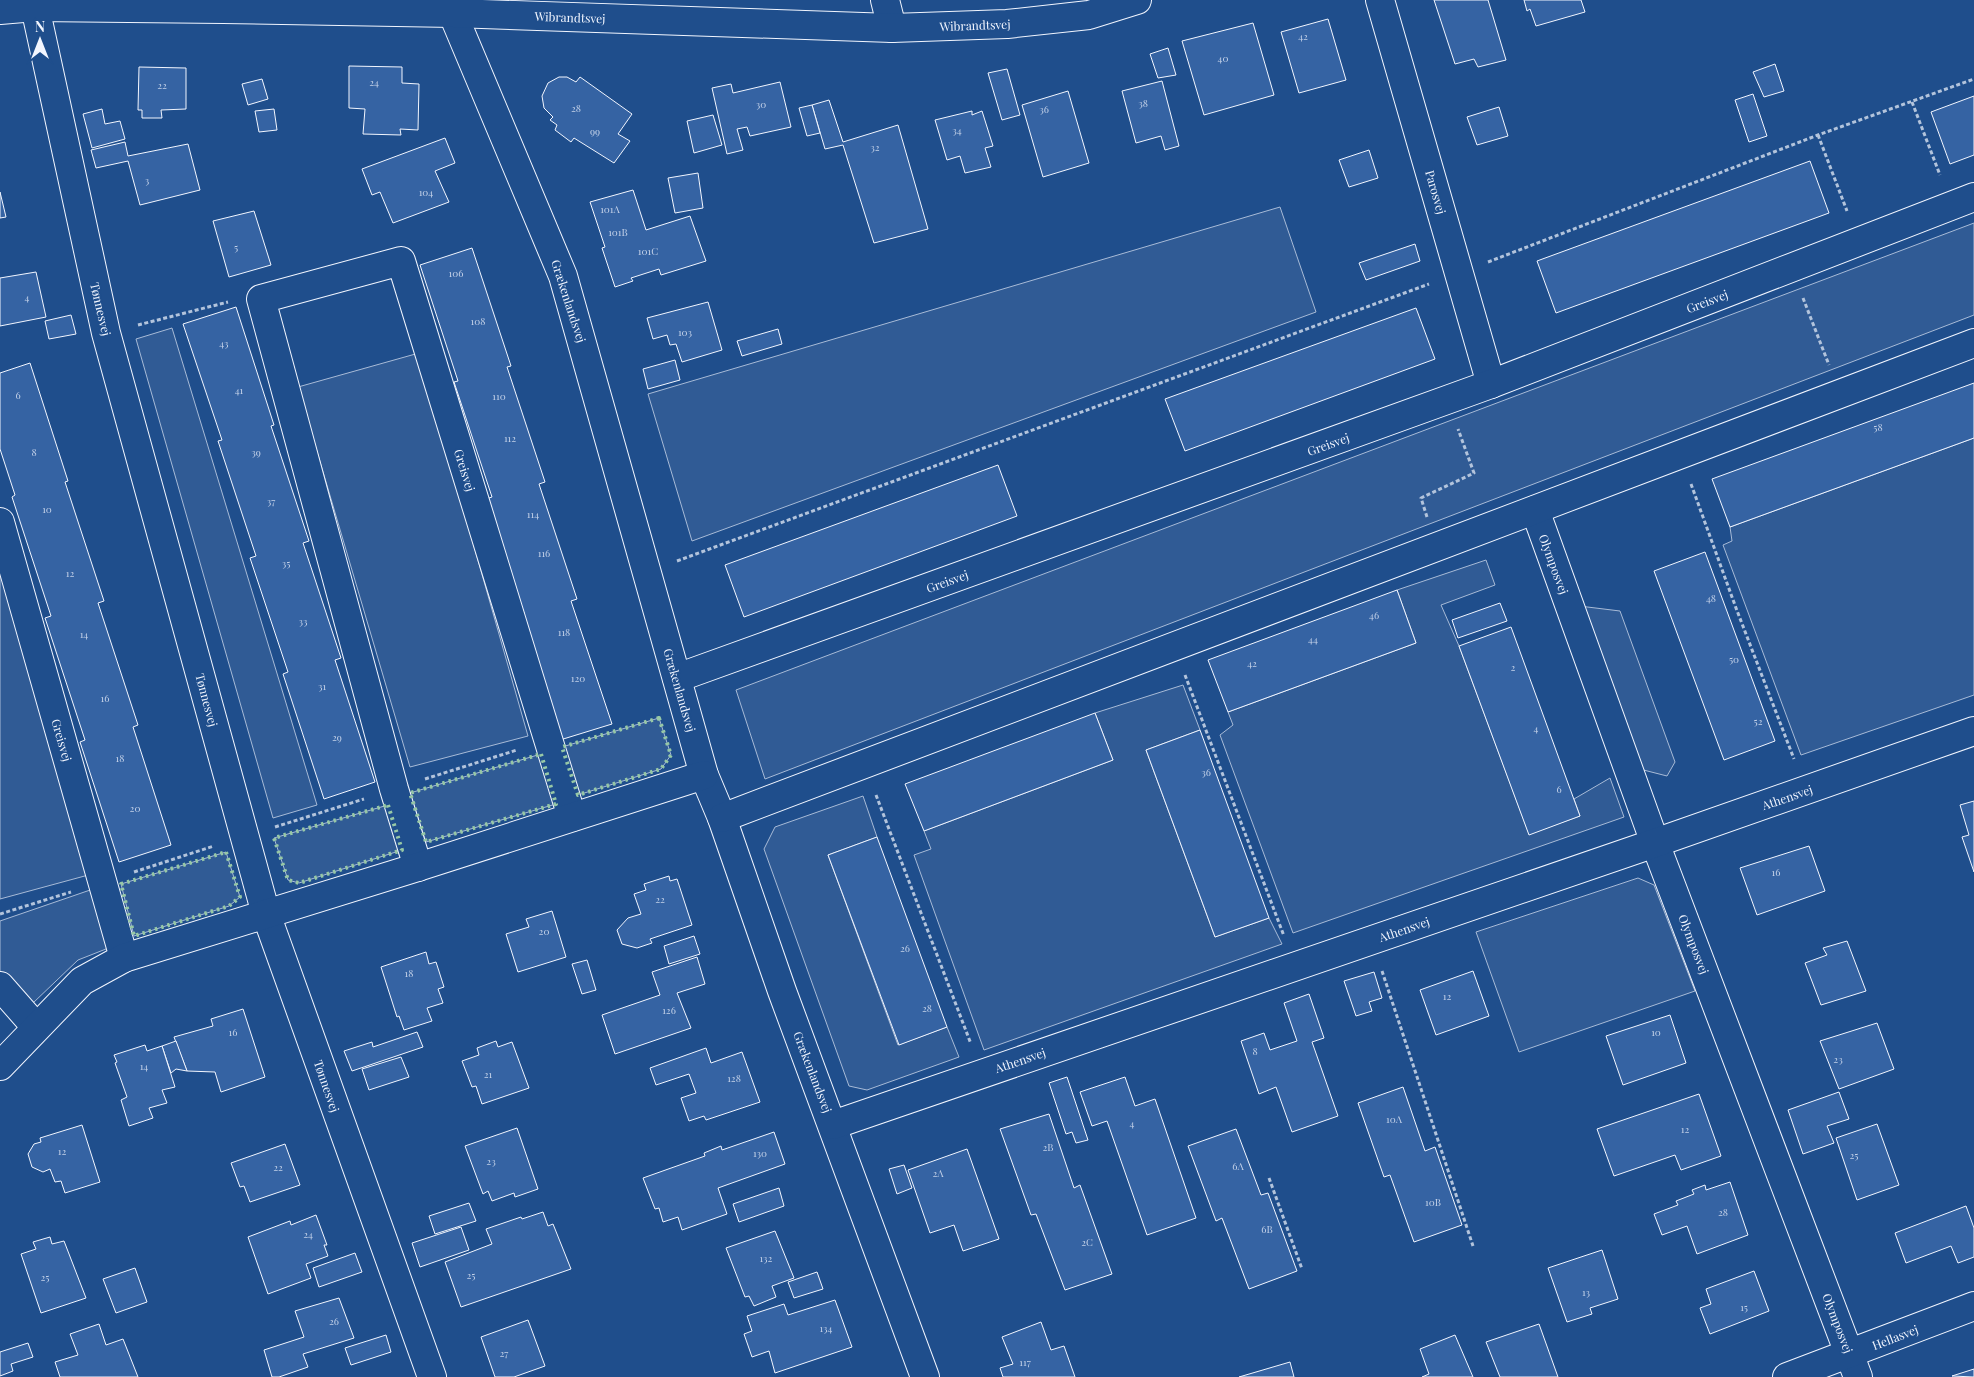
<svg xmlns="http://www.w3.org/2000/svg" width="1974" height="1377" font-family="'Playfair Display',serif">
  <rect width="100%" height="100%" fill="#1f4e8c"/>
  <!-- built -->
  <g fill="#305b95" stroke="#a8bbd7">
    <path d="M1280 207 1316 312 692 541 648 394Z"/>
    <path d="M1974 223V315L765 779 736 690Z"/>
    <path d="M172 328 317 805 273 818 136 339Z"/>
    <path d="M419 353 528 736 410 767 298 387Z"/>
    <path d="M1974 438V695L1801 755 1723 545 1732 541 1730 527Z"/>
    <path d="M0 545 92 874 0 899Z"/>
    <path d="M1486 560 1495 585 1441 605 1459 646 1529 834 1580 816 1574 799 1610 778 1624 817 1293 933 1220 735 1233 725 1228 712 1416 643 1397 590Z"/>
    <path d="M1563 604 1620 611 1675 762 1667 776 1620 764Z"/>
    <path d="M1183 685 1200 730 1146 750 1215 937 1269 918 1282 944 984 1050 914 855 931 849 924 831 1113 760 1095 713Z"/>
    <path d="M659 718 671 755 661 769 578 795 562 747Z"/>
    <path d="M541 754 556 804 426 842 410 793Z"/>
    <path d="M863 796 877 837 828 855 898 1045 947 1027 959 1057 867 1090 849 1086 764 849 775 827Z"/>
    <path d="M388 805 402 850 299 883 288 880 274 838Z"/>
    <path d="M226 852 240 897 229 906 134 936 121 884Z"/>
    <path d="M1638 878 1654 885 1695 991 1519 1052 1476 932Z"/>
    <path d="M96 888 111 939 106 949 78 960 33 1003 0 974V921Z"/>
  </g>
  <!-- building -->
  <g fill="#3563a3" stroke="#f2f6ff">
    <path d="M1434 0H1488L1506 60 1478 67 1474 59 1455 64Z"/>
    <path d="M1524 0H1581L1585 12 1536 26 1530 9 1527 11Z"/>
    <path d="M1328 19 1346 80 1299 93 1281 32Z"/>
    <path d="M1253 23 1274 95 1204 115 1182 41Z"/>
    <path d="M1168 48 1176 75 1158 78 1150 54Z"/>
    <path d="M1775 64 1784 91 1764 97 1753 72Z"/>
    <path d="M349 66 402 67V83L419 84 418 130 400 129 401 135 363 134 365 109 349 108Z"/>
    <path d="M139 67 186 68V109L161 110 162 118H142V110H138Z"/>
    <path d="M1007 69 1020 115 1002 120 988 73Z"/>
    <path d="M559 77H567L576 82 580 77 632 114 618 134 630 141 614 163 574 138 571 142 555 130 557 125 550 120 553 117 544 108 542 96 548 83Z"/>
    <path d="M262 79 268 99 248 105 242 84Z"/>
    <path d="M1162 81 1179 146 1165 150 1161 136 1136 143 1122 91Z"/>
    <path d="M780 82 791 127 750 136 747 127 737 129 743 150 727 154 712 88 731 84 733 93Z"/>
    <path d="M1068 91 1089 163 1043 177 1022 105Z"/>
    <path d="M1753 94 1767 136 1749 142 1735 100Z"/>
    <path d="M1974 96V155L1950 164 1931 112Z"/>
    <path d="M829 100 843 142 898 125 928 229 874 243 843 145 825 149 812 105Z"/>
    <path d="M812 105 820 133 807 136 799 108Z"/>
    <path d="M1499 107 1508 136 1477 145 1467 117Z"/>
    <path d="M102 109 105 124 120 121 125 139 92 148 83 114Z"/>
    <path d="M274 109 277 130 259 132 255 111Z"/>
    <path d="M972 111V115L982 111 993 146 985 148 991 167 965 173 960 156 947 160 935 120Z"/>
    <path d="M713 115 722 145 694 153 687 121Z"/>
    <path d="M445 138 455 163 435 171 449 202 393 223 380 192 372 195 362 169Z"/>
    <path d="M125 142 128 156 188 144 200 190 140 205 128 161 96 168 91 150Z"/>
    <path d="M1369 150 1378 178 1349 187 1339 160Z"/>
    <path d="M1810 161 1829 213 1556 313 1537 261Z"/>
    <path d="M698 173 703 208 675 213 668 178Z"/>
    <path d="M633 190 646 230 690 216 706 261 661 275 659 269 631 278 633 281 615 287 602 248 605 247 590 202Z"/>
    <path d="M0 192 6 217 0 218Z"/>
    <path d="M254 211 271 265 229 277 213 221Z"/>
    <path d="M1415 244 1420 261 1366 280 1359 263Z"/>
    <path d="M472 248 511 366 507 367 545 482 539 484 577 599 571 601 612 724 560 740 519 615 524 613 486 499 492 497 454 382 458 381 420 265Z"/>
    <path d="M36 272 46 317 0 326V278Z"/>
    <path d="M708 302 722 350 682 362 676 344 670 345 667 335 653 339 647 318Z"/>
    <path d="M236 307 274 425 271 426 309 541 303 543 341 658 335 660 375 782 324 799 283 674 288 672 250 558 256 556 218 441 222 440 183 324Z"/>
    <path d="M1416 308 1435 359 1185 451 1165 399Z"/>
    <path d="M71 315 76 334 49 339 45 321Z"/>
    <path d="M778 329 782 344 742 356 737 341Z"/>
    <path d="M675 360 680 380 648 389 643 369Z"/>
    <path d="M30 363 68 481 65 482 104 601 98 603 138 725 133 727 171 845 119 862 80 742 85 740 45 618 51 616 12 497 15 495 0 449V373Z"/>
    <path d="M1974 383V438L1730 527 1712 479Z"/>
    <path d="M998 465 1017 516 744 617 725 565Z"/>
    <path d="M1705 552 1775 741 1724 760 1654 571Z"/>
    <path d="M1397 590 1416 643 1228 712 1208 660Z"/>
    <path d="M1500 603 1507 621 1458 638 1452 620Z"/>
    <path d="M1511 627 1580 816 1529 835 1459 646Z"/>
    <path d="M1095 713 1113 760 924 831 905 784Z"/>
    <path d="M1200 730 1269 918 1215 937 1146 750Z"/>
    <path d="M1974 801V872L1962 837 1969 835 1960 805Z"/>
    <path d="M877 837 947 1027 899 1045 828 855Z"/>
    <path d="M1809 846 1825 891 1757 915 1740 868Z"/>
    <path d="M669 876 670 881 677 879 692 925 650 939 652 943 637 948 622 944 617 930 628 918 641 914 634 894 646 890 644 884Z"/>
    <path d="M552 911 566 957 518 972 506 934 529 927 526 919Z"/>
    <path d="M694 936 700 954 669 964 664 946Z"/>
    <path d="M1847 941 1866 991 1821 1005 1805 963 1827 955 1823 948Z"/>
    <path d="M426 952 429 964 436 962 444 987 438 989 443 1003 427 1008 432 1021 404 1030 399 1016 397 1017 381 967Z"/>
    <path d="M697 957 705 984 677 993 691 1028 615 1054 602 1015 660 995 652 972Z"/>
    <path d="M587 960 596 990 582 994 572 964Z"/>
    <path d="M1473 971 1489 1016 1436 1035 1420 990Z"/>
    <path d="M1374 972 1382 998 1369 1002 1372 1011 1356 1016 1344 981Z"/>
    <path d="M1309 994 1324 1038 1312 1042 1338 1116 1292 1132 1276 1087 1259 1094 1241 1041 1264 1033 1270 1050 1297 1041 1284 1003Z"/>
    <path d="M243 1009 265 1077 221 1092 215 1072 187 1071 174 1037 213 1026 211 1019Z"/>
    <path d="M1670 1015 1686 1063 1623 1085 1606 1036Z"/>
    <path d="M1877 1023 1894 1069 1839 1089 1820 1041Z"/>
    <path d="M417 1032 423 1047 352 1071 344 1051 372 1042 373 1047Z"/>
    <path d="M176 1041 187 1071 176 1069 171 1073 162 1046Z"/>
    <path d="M496 1041 498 1047 512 1042 529 1088 482 1104 476 1086 472 1087 462 1061 479 1055 477 1048Z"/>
    <path d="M145 1045 147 1051 162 1046 175 1087 162 1090 167 1103 149 1108 153 1118 129 1126 121 1100 127 1097 115 1063 117 1062 114 1055Z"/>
    <path d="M706 1048 711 1063 742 1052 760 1102 706 1120 704 1116 689 1121 681 1098 696 1093 689 1074 656 1085 650 1068Z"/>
    <path d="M401 1057 409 1077 369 1090 362 1069Z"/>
    <path d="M1067 1077 1088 1140 1076 1143 1072 1132 1066 1134 1049 1083Z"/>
    <path d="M1125 1077 1135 1106 1155 1099 1196 1218 1147 1235 1107 1121 1092 1126 1080 1092Z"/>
    <path d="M1403 1087 1425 1151 1435 1147 1462 1225 1414 1242 1390 1175 1384 1177 1358 1103Z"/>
    <path d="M1839 1092 1849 1119 1827 1126 1834 1143 1803 1154 1788 1110Z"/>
    <path d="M1699 1094 1721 1156 1681 1170 1675 1155 1614 1176 1597 1129Z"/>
    <path d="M1049 1114 1074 1188 1080 1185 1112 1274 1065 1290 1036 1214 1031 1215 1000 1129Z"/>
    <path d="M1877 1124 1899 1185 1857 1200 1836 1138Z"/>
    <path d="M82 1125 100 1182 65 1193 61 1181 55 1182 50 1169 43 1172 32 1167 28 1154 34 1144 41 1142 40 1138Z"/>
    <path d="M517 1128 538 1189 515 1197 514 1193 492 1201 488 1191 483 1194 465 1146Z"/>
    <path d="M1236 1129 1261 1195 1268 1193 1297 1271 1249 1289 1222 1218 1216 1221 1188 1146Z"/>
    <path d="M774 1132 785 1164 718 1188 727 1214 682 1230 678 1217 663 1222 659 1208 655 1209 643 1178 705 1156 704 1153 721 1146 722 1150Z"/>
    <path d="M285 1144 300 1185 250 1202 244 1186 240 1187 231 1163Z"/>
    <path d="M967 1149 999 1239 963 1251 954 1225 930 1233 908 1170Z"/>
    <path d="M904 1165 912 1188 897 1194 889 1169Z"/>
    <path d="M1730 1182 1748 1235 1697 1254 1687 1226 1662 1235 1654 1214 1678 1205 1676 1201 1694 1194 1692 1190 1705 1185 1706 1190Z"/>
    <path d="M779 1188 784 1206 739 1222 733 1204Z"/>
    <path d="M469 1203 476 1221 435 1234 429 1216Z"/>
    <path d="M1966 1206 1974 1228V1257L1958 1263 1951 1246 1906 1263 1895 1233Z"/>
    <path d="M543 1212 548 1226 553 1224 571 1269 461 1307 445 1262 492 1244 486 1229 521 1217 522 1219Z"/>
    <path d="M316 1215 327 1245H324L328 1256 306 1264 311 1278 268 1294 248 1237 290 1221 291 1225Z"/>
    <path d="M461 1227 469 1250 420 1267 412 1243Z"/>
    <path d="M775 1231 794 1278 772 1286 776 1297 754 1306 749 1296 745 1297 726 1248Z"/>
    <path d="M50 1237 52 1244 64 1241 86 1298 41 1313 21 1254 36 1249 33 1242Z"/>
    <path d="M1602 1250 1618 1299 1590 1308 1592 1314 1567 1322 1548 1268Z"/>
    <path d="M355 1253 362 1272 319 1287 313 1268Z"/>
    <path d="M135 1268 147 1302 116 1313 103 1279Z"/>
    <path d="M1754 1271 1769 1311 1710 1334 1700 1308 1711 1304 1706 1289Z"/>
    <path d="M817 1272 823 1289 794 1298 788 1282Z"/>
    <path d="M339 1298 354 1338 303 1354 308 1367 279 1377H272L264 1350 304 1337 295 1311Z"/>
    <path d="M835 1300 852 1347 775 1373 769 1351 752 1357 744 1334 752 1331 747 1316 784 1304 788 1315Z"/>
    <path d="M528 1320 545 1366 514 1377H495L481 1337Z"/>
    <path d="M1041 1322 1051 1350 1064 1346 1075 1377H1003L1000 1368 1013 1364 1002 1337Z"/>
    <path d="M99 1324 106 1345 123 1339 138 1377H60L55 1362 78 1355 70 1334Z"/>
    <path d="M1539 1324 1558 1377H1500L1486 1342Z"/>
    <path d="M386 1335 391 1352 351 1365 345 1348Z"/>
    <path d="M1455 1335 1473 1377H1422L1429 1374 1420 1349Z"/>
    <path d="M28 1343 33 1357 11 1364 13 1371 0 1376V1352Z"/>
    <path d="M1290 1362 1294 1377H1239Z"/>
    <path d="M1974 1369V1377L1952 1376Z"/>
  </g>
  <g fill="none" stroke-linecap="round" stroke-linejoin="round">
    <defs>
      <g id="street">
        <path d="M447 0 563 276 704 775 722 818 782 991 925 1377"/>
        <path d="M885 0 892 28"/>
        <path d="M1380 0 1491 384"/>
        <path d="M35 7 106 333 266 914 432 1377"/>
        <path d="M0 10 35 7 223 9 453 13 892 28 1007 24 1089 15 1137 0"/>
        <path d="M1535 510 1655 843 1858 1377"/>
        <path d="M0 522 124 958"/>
        <path d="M677 678 1491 384 1974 197"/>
        <path d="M722 818 1974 343"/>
        <path d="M418 867 394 789 261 299 401 261 572 817"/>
        <path d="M0 986 36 1027"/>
        <path d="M0 1066 82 981 124 958 418 867 704 775"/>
        <path d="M833 1125 1655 843 1974 731"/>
        <path d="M1787 1377 1974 1306"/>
      </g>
    </defs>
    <!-- street casing -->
    <use href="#street" stroke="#f2f6ff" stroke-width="30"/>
    <!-- path -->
    <g stroke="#b3c4dc" stroke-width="3" stroke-dasharray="4 2.5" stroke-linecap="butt">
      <path d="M1912 102 1940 175"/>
      <path d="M1818 135 1847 211"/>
      <path d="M1488 262 1818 135 1974 79"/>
      <path d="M1803 298 1829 365"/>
      <path d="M138 325 228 302"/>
      <path d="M1691 484 1736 608 1794 759"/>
      <path d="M1427 517 1421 498 1474 473 1458 429"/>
      <path d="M677 561 1429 284"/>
      <path d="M1185 675 1284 936"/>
      <path d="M425 779 517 750"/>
      <path d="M876 795 971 1044"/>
      <path d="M275 827 364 799"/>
      <path d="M134 872 214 846"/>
      <path d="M0 914 71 892"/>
      <path d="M1382 971 1473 1246"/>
      <path d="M1269 1178 1302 1269"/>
    </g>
    <!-- street -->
    <use href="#street" stroke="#1f4e8c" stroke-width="28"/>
    <!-- hedge -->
    <g stroke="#97c8a6" stroke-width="4" stroke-dasharray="2.5 4" stroke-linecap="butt">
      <path d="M659 718 671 755 661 769 578 795 562 747Z"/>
      <path d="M541 754 556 804 426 842 410 793Z"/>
      <path d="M388 805 402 850 299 883 288 880 274 838Z"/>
      <path d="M226 852 240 897 229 906 134 936 121 884Z"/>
    </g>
  </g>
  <g text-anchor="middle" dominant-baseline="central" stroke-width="4" stroke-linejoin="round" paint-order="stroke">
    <!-- number labels -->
    <g font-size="10" fill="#c3d1e8">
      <text x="1303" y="36">42</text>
      <text x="1223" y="58">40</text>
      <text x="374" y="82">24</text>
      <text x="162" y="85">22</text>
      <text x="1143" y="103">38</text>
      <text x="761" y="104">30</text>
      <text x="576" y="108">28</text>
      <text x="1044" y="109">36</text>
      <text x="957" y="130">34</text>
      <text x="595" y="131">99</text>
      <text x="875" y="147">32</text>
      <text x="147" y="180">3</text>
      <text x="426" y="192">104</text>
      <text x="610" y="209">101A</text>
      <text x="618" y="232">101B</text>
      <text x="236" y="247">5</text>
      <text x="648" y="251">101C</text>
      <text x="456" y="273">106</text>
      <text x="27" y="297">4</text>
      <text x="478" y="321">108</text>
      <text x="685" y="332">103</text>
      <text x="224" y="343">43</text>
      <text x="239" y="390">41</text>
      <text x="18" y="395">6</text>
      <text x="499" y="396">110</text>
      <text x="1878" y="427">58</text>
      <text x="510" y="438">112</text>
      <text x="34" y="452">8</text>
      <text x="256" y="452">39</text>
      <text x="271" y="501">37</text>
      <text x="47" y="509">10</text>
      <text x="533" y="514">114</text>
      <text x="544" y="553">116</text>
      <text x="286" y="563">35</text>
      <text x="70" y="573">12</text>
      <text x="1711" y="598">48</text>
      <text x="1374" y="615">46</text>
      <text x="303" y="621">33</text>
      <text x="564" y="632">118</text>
      <text x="84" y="634">14</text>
      <text x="1313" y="639">44</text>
      <text x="1734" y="659">50</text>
      <text x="1252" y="663">42</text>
      <text x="1513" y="667">2</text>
      <text x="578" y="678">120</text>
      <text x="322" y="686">31</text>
      <text x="105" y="698">16</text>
      <text x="1758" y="721">52</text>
      <text x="1536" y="728">4</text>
      <text x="337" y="737">29</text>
      <text x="120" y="758">18</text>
      <text x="1206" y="772">36</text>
      <text x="1559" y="789">6</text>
      <text x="135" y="808">20</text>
      <text x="1776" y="872">16</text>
      <text x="660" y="899">22</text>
      <text x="544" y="931">20</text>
      <text x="905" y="948">26</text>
      <text x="409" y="973">18</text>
      <text x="1447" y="996">12</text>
      <text x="927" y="1008">28</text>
      <text x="669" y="1010">126</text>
      <text x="233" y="1032">16</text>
      <text x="1656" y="1032">10</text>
      <text x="1255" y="1051">8</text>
      <text x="1838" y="1059">23</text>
      <text x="144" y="1066">14</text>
      <text x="488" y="1074">21</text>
      <text x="734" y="1078">128</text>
      <text x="1394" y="1119">10A</text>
      <text x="1132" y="1123">4</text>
      <text x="1685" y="1129">12</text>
      <text x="1048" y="1147">2B</text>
      <text x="62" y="1151">12</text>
      <text x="760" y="1153">130</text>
      <text x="1854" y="1155">25</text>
      <text x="491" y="1161">23</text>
      <text x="1238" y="1166">6A</text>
      <text x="278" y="1167">22</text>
      <text x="938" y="1173">2A</text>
      <text x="1433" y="1202">10B</text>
      <text x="1723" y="1212">28</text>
      <text x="1267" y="1229">6B</text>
      <text x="308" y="1234">24</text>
      <text x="1087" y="1242">2C</text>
      <text x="766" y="1258">132</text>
      <text x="471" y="1275">25</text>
      <text x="45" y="1277">25</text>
      <text x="1586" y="1292">13</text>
      <text x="1744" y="1307">15</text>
      <text x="334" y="1321">26</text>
      <text x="826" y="1328">134</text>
      <text x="504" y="1353">27</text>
      <text x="1025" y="1362">117</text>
    </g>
    <!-- street labels -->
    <g font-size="12" fill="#f2f6ff" stroke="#1f4e8c">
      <text transform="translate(570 17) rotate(2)">Wibrandtsvej</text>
      <text transform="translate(975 25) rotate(-2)">Wibrandtsvej</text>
      <text transform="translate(1436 192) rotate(74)">Parosvej</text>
      <text transform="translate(569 301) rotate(72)">Grækenlandsvej</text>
      <text transform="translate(1707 301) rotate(-21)">Greisvej</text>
      <text transform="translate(101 309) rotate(77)">Tønnesvej</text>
      <text transform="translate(1328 444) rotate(-20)">Greisvej</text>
      <text transform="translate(465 470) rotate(73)">Greisvej</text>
      <text transform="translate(1554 564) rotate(70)">Olymposvej</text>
      <text transform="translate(947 581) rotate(-20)">Greisvej</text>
      <text transform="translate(680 690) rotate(74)">Grækenlandsvej</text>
      <text transform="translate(207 700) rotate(75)">Tønnesvej</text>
      <text transform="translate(62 740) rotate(74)">Greisvej</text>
      <text transform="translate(1787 797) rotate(-19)">Athensvej</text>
      <text transform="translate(1404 929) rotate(-19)">Athensvej</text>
      <text transform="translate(1694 944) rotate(69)">Olymposvej</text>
      <text transform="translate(1020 1060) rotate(-19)">Athensvej</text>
      <text transform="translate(813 1072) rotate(69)">Grækenlandsvej</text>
      <text transform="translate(327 1086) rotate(71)">Tønnesvej</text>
      <text transform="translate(1838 1323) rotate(69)">Olymposvej</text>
      <text transform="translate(1895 1337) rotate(-21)">Hellasvej</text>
    </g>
  </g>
  <!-- north arrow -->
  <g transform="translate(40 40)" stroke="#1f4e8c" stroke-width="4" paint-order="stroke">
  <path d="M0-4L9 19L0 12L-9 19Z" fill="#f2f6ff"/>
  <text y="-8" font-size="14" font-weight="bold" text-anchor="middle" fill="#f2f6ff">N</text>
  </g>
</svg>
